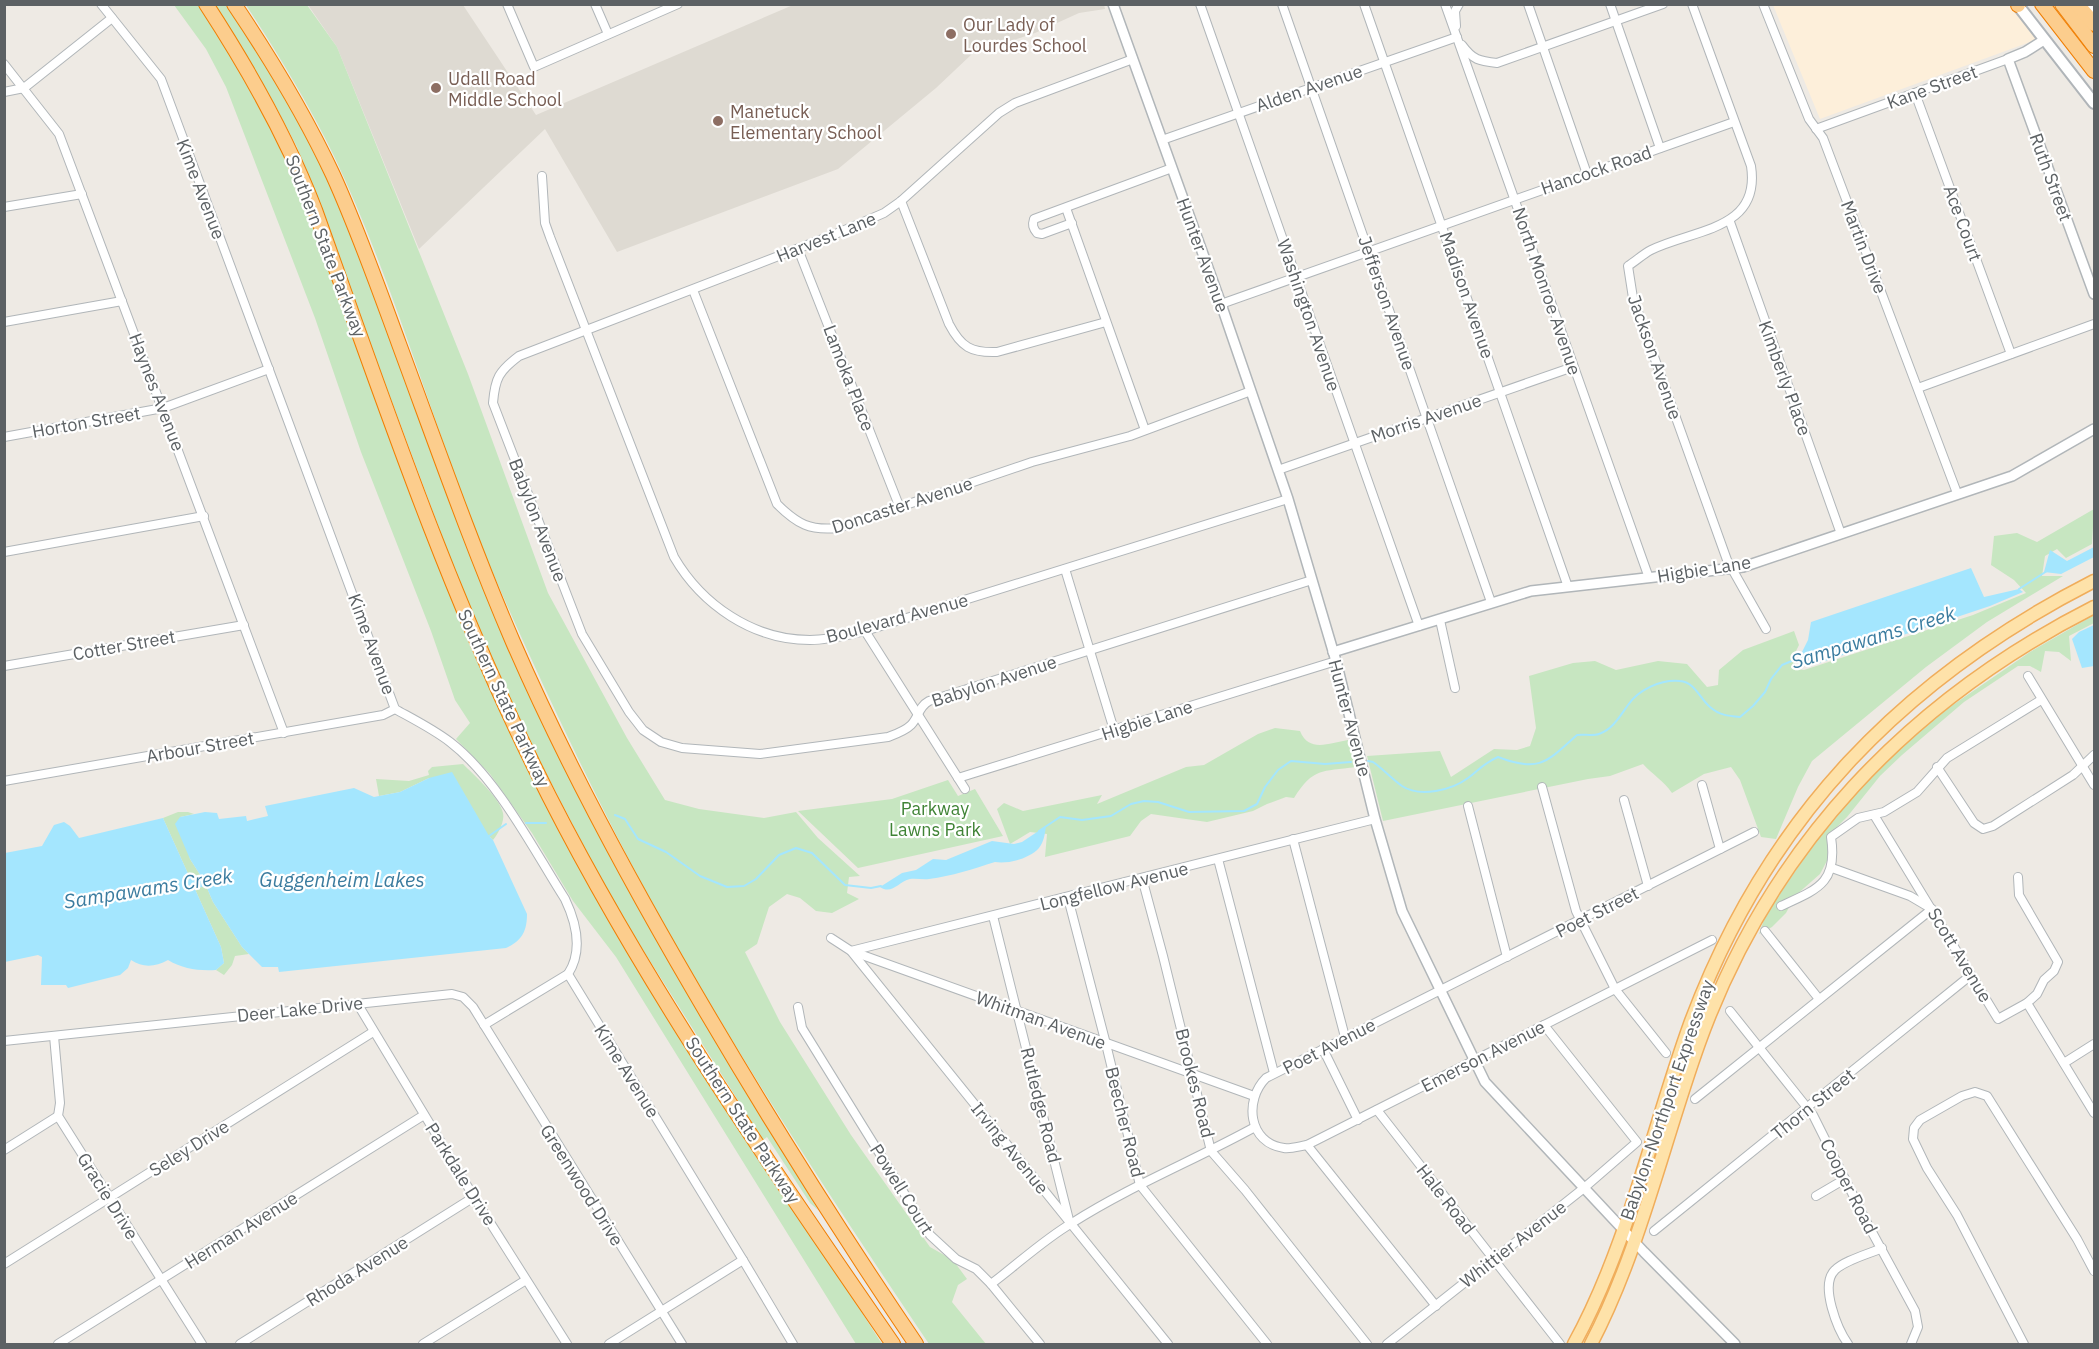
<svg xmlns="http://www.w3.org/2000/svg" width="2099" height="1349" font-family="'IBM Plex Sans',sans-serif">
  <rect width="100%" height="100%" fill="#eeeae4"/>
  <!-- commercial -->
  <path fill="#fdefda" d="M1773 5H2011L2038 39 1820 119Z"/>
  <!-- education -->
  <path fill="#dedad2" d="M1104 4 1105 9 1079 13 1035 33 972 54 936 88 838 169 617 252 545 129 419 249 337 47 308 5H463L536 115 793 5Z"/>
  <!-- green -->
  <g fill="#c7e6c1">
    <path d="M174 5H198L227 46 255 93 304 194 376 397 469 642 498 707 580 869 619 934 882 1344H856L616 957 573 901 532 833 490 774 456 739 470 723 455 700 431 631 361 452 315 318 226 87 206 49Z"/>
    <path d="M214 5H228L283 92 331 185 359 251 499 626 774 1136 818 1210 810 1203 767 1137 763 1140 628 926 589 856 527 736 463 592 297 147C272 97 245 51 214 5Z"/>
    <path d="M246 5H307L337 47 468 374 548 593 627 738 665 800 699 809 764 818 796 812 818 838 860 876 849 877 847 893 859 899 832 913 816 911 800 898 787 894 769 907 757 944 745 952 780 1022 851 1135 930 1247 953 1260 967 1279 958 1285 952 1302 986 1344H929C832 1200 736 1054 651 901 597 801 548 698 502 594 439 451 401 297 334 156 308 103 278 54 246 5Z"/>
    <path d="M2094 509 2092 544 2066 558 2057 549 2045 556 2042 576H2063L1987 622 1926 667 1812 761 1798 787 1776 839 1761 837 1740 780 1731 767 1704 774 1672 793C1664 781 1653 775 1643 764L1610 776 1588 779 1383 821 1367 756 1440 751 1451 777 1494 749 1517 750 1530 746 1536 728 1529 676 1573 663 1595 661 1616 670 1658 661 1687 664 1707 687 1718 685 1719 670 1743 650 1794 631 1799 645 1793 657 1797 669 1804 670 1973 615 2026 593 2014 580 1991 565 1994 536 2017 533 2037 542Z"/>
    <path d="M2094 615V623L2069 636 2071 661 2059 652 2045 651 2041 672 2030 666H2018L1964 702 1902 755 1880 776 1847 817 1831 833 1830 855 1820 874 1795 896 1786 913 1772 927 1759 934 1766 914 1831 819 1848 799 1912 737 1947 709 2030 652Z"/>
    <path d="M1275 728 1300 731C1309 753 1329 743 1348 740L1356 767C1321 772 1314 767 1294 798L1286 797 1267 804 1253 811 1207 822 1151 814 1141 821 1130 836 1045 857 1047 834 1030 832 1010 844 997 809 1004 803 1023 811 1102 795 1097 804 1186 767 1204 765 1258 734Z"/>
    <path d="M463 764C474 775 500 798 503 813 505 821 498 834 493 840L429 778 400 792 379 796 376 779 409 781 429 775 428 771 432 767Z"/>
    <path d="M948 780 958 796 975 789 1003 836 858 868 798 811 892 799Z"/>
    <path d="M178 812H188L194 814 180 817 190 859 204 881 213 902 242 947 249 954 235 956 232 965 224 975 216 970 224 963 221 947 163 818Z"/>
  </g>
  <!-- water -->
  <g fill="#a4e6fe">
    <path d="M2094 547V557L2061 574 2044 572 2050 550 2067 561Z"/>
    <path d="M1971 568 1984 597 2019 589 2023 592 1990 606 1813 665 1804 664 1799 658 1808 640 1811 622Z"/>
    <path d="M2094 625V666L2082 668 2072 639 2079 632Z"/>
    <path d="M452 772 489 836 493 840 527 914C527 931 522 941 506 948L279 972 278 967H262L242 947 213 902 204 881 190 859 175 824 180 817 205 812 217 813 219 819 246 816 247 821 268 816 265 806 354 788 374 797 400 792 429 778Z"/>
    <path d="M163 818 221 947 224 963 216 970C198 971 183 969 168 960 155 967 143 968 131 960L128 968 120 975 68 988 66 985H41L42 957 38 955 5 962V853L42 846 54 825 64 822 70 826 79 838Z"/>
    <path d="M1046 826C1045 833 1044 842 1039 848 1029 859 1008 864 995 862 973 869 952 876 929 879 923 880 916 878 910 879 898 882 892 895 880 887L902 873 916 870 933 859 946 860 992 841 1014 844 1022 842Z"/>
  </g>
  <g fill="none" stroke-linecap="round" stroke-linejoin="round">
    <!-- stream -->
    <g stroke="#a4e6fe" stroke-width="2">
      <path d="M2019 589 2047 571"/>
      <path d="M1368 761 1373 762C1383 769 1392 779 1402 786 1420 798 1452 790 1468 778 1480 769 1484 763 1498 757 1539 773 1547 762 1577 735 1583 734 1593 736 1599 734 1613 729 1620 716 1628 705 1638 690 1661 679 1680 681 1695 682 1700 699 1710 707 1719 715 1728 716 1740 717L1753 706 1765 692 1771 679 1782 665 1799 658"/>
      <path d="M615 815 625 819 638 839 666 852 700 876 727 887 744 886 756 879 779 855 796 848 812 853 845 885 871 888 881 886"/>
      <path d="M526 823H546"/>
      <path d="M1039 831 1060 817 1082 820 1111 816 1131 804 1144 801 1158 802 1189 812 1244 811 1257 804 1265 787 1278 770 1291 761 1325 764 1351 762"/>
      <path d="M489 836 506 824"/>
    </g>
    <!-- river -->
    <path stroke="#a4e6fe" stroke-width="12" d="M177 885 219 878"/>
    <defs>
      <g id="minor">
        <path d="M101 4 161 79 395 709C413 719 433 729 450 742 498 779 533 849 565 899 576 922 583 951 568 974L743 1260 793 1344"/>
        <path d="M507 4 534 67 678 4"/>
        <path d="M595 4 608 34"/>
        <path d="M1200 4 1419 626"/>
        <path d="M1282 4 1491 602"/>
        <path d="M1364 4 1568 587"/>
        <path d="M1445 4 1649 578"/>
        <path d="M1528 4 1587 174"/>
        <path d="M1610 4 1660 148"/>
        <path d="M1692 4 1751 166C1761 231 1693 229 1651 250 1643 254 1636 261 1628 266L1633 298 1727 560 1766 629"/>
        <path d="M1763 4 1809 119 1823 138 1957 493"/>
        <path d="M1456 26 1455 11 1459 4"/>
        <path d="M1462 45C1473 60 1479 61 1497 63L1663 4"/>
        <path d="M1133 59 1015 103 999 113 901 201 884 213 833 235 519 356C499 371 495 378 493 403L582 634 629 712 643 730 661 742 682 748 760 754 888 737C896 734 905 731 911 725 919 717 918 707 929 701L1312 580"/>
        <path d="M4 64 59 134 284 733"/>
        <path d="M4 92 24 88 112 18"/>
        <path d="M1915 93 2011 354"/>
        <path d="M1816 129 2008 59"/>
        <path d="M1162 140 1457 37"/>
        <path d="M542 176 545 223 550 237 674 557C702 605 753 640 810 640 829 640 847 635 865 631L1288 499"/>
        <path d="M901 201 949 324C961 347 971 353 997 352L1106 322"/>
        <path d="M4 207 82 194"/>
        <path d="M1066 208 1145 430"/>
        <path d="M1730 222 1841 534"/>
        <path d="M1072 223 1042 234 1037 233C1033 228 1032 225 1034 219L1172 168"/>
        <path d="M798 249 900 508"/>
        <path d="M693 290 777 504C797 524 810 531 838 528L1032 462 1130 436 1251 391"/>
        <path d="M1221 304 1734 122"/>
        <path d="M4 322 122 301"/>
        <path d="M1918 388 2094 324"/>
        <path d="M4 437 163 408 269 369"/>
        <path d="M1278 470 1573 367"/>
        <path d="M4 552 204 516"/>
        <path d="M1065 569 1114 730"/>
        <path d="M1440 620 1455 688"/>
        <path d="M865 631 965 789"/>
        <path d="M4 666 244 625"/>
        <path d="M2028 676 2094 785"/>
        <path d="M1937 767 1974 823 1983 829 1993 826 2073 775 2094 755"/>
        <path d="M958 778 1336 661"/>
        <path d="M4 781 383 715 395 709"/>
        <path d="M1702 785 1720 849"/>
        <path d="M1542 787 1576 911 1615 989 1666 1053"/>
        <path d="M1624 800 1648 886"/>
        <path d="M1468 806 1507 957"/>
        <path d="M1874 815 1998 1019 2027 1003 2037 994 2044 980 2054 971 2058 962 2019 895 2018 877"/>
        <path d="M1293 839 1345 1037"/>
        <path d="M1218 859 1274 1073"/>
        <path d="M1142 878 1163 956 1211 1151 1245 1190 1367 1344"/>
        <path d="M1068 898 1106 1044 1140 1185 1267 1344"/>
        <path d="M1781 906C1818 889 1838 883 1831 837L1858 818 1884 812 1917 792 1947 758 2041 700"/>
        <path d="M993 916 1069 1220"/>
        <path d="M1765 931 1819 999"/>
        <path d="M831 938 851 951 1254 1096"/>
        <path d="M1712 940 1307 1145C1300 1146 1291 1149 1284 1148 1248 1143 1244 1100 1266 1078L1754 832"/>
        <path d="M357 1003 474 1197 567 1344"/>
        <path d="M2027 1003 2094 1113"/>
        <path d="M798 1007 802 1028 930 1235 956 1259 976 1269 991 1284 1040 1344"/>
        <path d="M1730 1011 1813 1115 1866 1221 1915 1311 1918 1327 1911 1344"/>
        <path d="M484 1025 568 974"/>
        <path d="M54 1036 60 1103 58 1116 202 1344"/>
        <path d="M4 1041 452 994 463 997 473 1007 682 1344"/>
        <path d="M1323 1049 1358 1120"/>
        <path d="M2064 1063 2094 1044"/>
        <path d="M1695 1099 1932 909 1910 896 1832 868"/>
        <path d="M1377 1110 1560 1344"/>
        <path d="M1307 1145 1436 1306"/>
        <path d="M4 1150 58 1116"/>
        <path d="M1816 1196 1845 1179"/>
        <path d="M1654 1231 1971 975"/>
        <path d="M4 1264 373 1032"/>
        <path d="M991 1284C1018 1264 1043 1240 1072 1223 1130 1186 1195 1160 1255 1127"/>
        <path d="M58 1344 424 1115"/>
        <path d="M240 1344 474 1197"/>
        <path d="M423 1344 526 1280"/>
        <path d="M609 1344 743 1260"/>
        <path d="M1168 1344 851 951 1375 819"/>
        <path d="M1387 1344 1584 1188 1637 1142 1544 1025"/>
        <path d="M1848 1344C1838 1330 1819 1285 1835 1270 1845 1260 1869 1254 1882 1248"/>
        <path d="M2024 1344 1957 1215 1927 1168 1913 1139 1914 1128 1920 1120 1962 1096 1975 1092 1987 1096 2077 1239 2094 1271"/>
      </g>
      <g id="tertiary">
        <path d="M1113 4 1221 304 1288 499 1336 661 1375 819 1402 911 1485 1082 1644 1252 1735 1344"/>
        <path d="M2044 40 2025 52 2008 59 2094 294"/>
        <path d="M1333 652 1531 591 1743 567 2012 476 2094 429"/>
      </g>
      <g id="secondary">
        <path d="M2017 4 2094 103"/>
        <path d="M2087 4 2094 15"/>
      </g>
      <g id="primary">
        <path d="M1574 1344C1628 1246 1652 1129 1690 1024 1766 819 1902 679 2094 581"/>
        <path d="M1591 1344C1640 1250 1663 1143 1699 1043 1770 846 1909 701 2094 607"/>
      </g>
      <g id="motorway">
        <path d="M206 4C249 70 287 137 315 210 382 397 446 587 534 766 634 970 765 1158 893 1344"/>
        <path d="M234 4C271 59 305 115 333 175 358 230 378 287 399 344 436 444 471 544 513 642 565 762 628 878 694 991 764 1111 838 1229 916 1344"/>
        <path d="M2018 4V5"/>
        <path d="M2042 4 2094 71"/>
        <path d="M2062 4 2094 46"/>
        <path d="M2077 4 2094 24"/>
      </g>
    </defs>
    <!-- minor casing -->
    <use href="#minor" stroke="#b1b6b9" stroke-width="10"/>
    <!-- tertiary casing -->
    <use href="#tertiary" stroke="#b1b6b9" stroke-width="12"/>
    <!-- secondary casing -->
    <use href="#secondary" stroke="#b0b5b9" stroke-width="14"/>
    <!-- primary casing -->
    <use href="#primary" stroke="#f0ad5b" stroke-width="15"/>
    <!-- motorway casing -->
    <use href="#motorway" stroke="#f07e02" stroke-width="16"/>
    <!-- minor -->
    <use href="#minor" stroke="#fff" stroke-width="8"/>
    <!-- tertiary -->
    <use href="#tertiary" stroke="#fff" stroke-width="9"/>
    <!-- secondary -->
    <use href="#secondary" stroke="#fff" stroke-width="10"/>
    <!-- primary -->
    <use href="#primary" stroke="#fee2a9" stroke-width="12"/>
    <!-- motorway -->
    <use href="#motorway" stroke="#fccd8d" stroke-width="14"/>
  </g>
  <!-- markers -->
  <g fill="#8d6e63" stroke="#fff" stroke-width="2">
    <circle cx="951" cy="34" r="6"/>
    <circle cx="436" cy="88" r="6"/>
    <circle cx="718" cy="121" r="6"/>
  </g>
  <g text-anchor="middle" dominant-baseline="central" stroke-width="4.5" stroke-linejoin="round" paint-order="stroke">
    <!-- education labels -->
    <g font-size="18" fill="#785e54" stroke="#fff" text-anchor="start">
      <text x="963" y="24">Our Lady of<tspan x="963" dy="21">Lourdes School</tspan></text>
      <text x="448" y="78">Udall Road<tspan x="448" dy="21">Middle School</tspan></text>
      <text x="730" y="111">Manetuck<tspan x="730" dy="21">Elementary School</tspan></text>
    </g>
    <!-- street labels -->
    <g font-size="18" fill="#5c6164" stroke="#fff">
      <text transform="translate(1932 87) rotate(-20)">Kane Street</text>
      <text transform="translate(1309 88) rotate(-19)">Alden Avenue</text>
      <text transform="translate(1596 170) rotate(-19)">Hancock Road</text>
      <text transform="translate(2051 177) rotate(70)">Ruth Street</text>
      <text transform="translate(201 189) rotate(69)">Kime Avenue</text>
      <text transform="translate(1963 223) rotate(70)">Ace Court</text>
      <text transform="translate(826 237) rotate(-22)">Harvest Lane</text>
      <text transform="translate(326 246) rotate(69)">Southern State Parkway</text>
      <text transform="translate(1864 247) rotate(69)">Martin Drive</text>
      <text transform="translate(1203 255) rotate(70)">Hunter Avenue</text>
      <text transform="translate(1547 291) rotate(71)">North Monroe Avenue</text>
      <text transform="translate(1467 295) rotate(71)">Madison Avenue</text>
      <text transform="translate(1387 303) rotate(71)">Jefferson Avenue</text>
      <text transform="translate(1309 315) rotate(71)">Washington Avenue</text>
      <text transform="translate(1655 357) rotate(71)">Jackson Avenue</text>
      <text transform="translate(849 378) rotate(69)">Lamoka Place</text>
      <text transform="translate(1785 378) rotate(70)">Kimberly Place</text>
      <text transform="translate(157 392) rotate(69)">Haynes Avenue</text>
      <text transform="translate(1426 418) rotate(-19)">Morris Avenue</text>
      <text transform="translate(86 422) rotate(-10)">Horton Street</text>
      <text transform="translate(902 505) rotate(-18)">Doncaster Avenue</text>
      <text transform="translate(538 520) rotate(69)">Babylon Avenue</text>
      <text transform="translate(1704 569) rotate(-9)">Higbie Lane</text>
      <text transform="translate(897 618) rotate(-15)">Boulevard Avenue</text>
      <text transform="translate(372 644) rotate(70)">Kime Avenue</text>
      <text transform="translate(124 645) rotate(-10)">Cotter Street</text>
      <text transform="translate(994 681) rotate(-18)">Babylon Avenue</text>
      <text transform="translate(504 698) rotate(65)">Southern State Parkway</text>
      <text transform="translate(1350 718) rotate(75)">Hunter Avenue</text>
      <text transform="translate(1147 720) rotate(-18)">Higbie Lane</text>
      <text transform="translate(200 747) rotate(-10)">Arbour Street</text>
      <text transform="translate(1114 886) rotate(-14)">Longfellow Avenue</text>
      <text transform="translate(1597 912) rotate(-27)">Poet Street</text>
      <text transform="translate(1960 955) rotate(59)">Scott Avenue</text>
      <text transform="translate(300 1009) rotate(-6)">Deer Lake Drive</text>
      <text transform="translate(1041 1020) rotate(20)">Whitman Avenue</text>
      <text transform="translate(1329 1046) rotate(-27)">Poet Avenue</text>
      <text transform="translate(1483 1056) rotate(-27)">Emerson Avenue</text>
      <text transform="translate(627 1071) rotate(58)">Kime Avenue</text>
      <text transform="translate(1195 1083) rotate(76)">Brookes Road</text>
      <text transform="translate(1667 1100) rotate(-71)">Babylon-Northport Expressway</text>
      <text transform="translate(1813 1104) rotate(-39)">Thorn Street</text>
      <text transform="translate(1041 1105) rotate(76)">Rutledge Road</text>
      <text transform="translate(743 1120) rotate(57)">Southern State Parkway</text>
      <text transform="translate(1125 1122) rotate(76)">Beecher Road</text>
      <text transform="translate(189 1148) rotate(-32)">Seley Drive</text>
      <text transform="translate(1010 1148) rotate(51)">Irving Avenue</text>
      <text transform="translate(461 1174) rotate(58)">Parkdale Drive</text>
      <text transform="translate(582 1185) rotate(58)">Greenwood Drive</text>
      <text transform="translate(1849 1186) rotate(63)">Cooper Road</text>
      <text transform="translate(902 1189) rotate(58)">Powell Court</text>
      <text transform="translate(108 1196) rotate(58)">Gracie Drive</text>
      <text transform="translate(1446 1199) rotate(52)">Hale Road</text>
      <text transform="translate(241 1230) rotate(-32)">Herman Avenue</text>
      <text transform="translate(1513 1244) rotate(-38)">Whittier Avenue</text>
      <text transform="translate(357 1271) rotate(-32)">Rhoda Avenue</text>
    </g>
    <!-- park labels -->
    <g font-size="18" fill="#3f8335" stroke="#fff">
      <text x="935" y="808">Parkway<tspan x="935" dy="21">Lawns Park</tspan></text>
    </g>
    <!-- water labels -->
    <g font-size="20" font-style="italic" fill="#3b7c9f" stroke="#fff">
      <text transform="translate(1873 637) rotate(-17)">Sampawams Creek</text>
      <text x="342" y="879">Guggenheim Lakes</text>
      <text transform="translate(148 888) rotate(-9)">Sampawams Creek</text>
    </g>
  </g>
  <!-- border -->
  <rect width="2099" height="1349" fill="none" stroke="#5c6164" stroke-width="12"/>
</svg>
